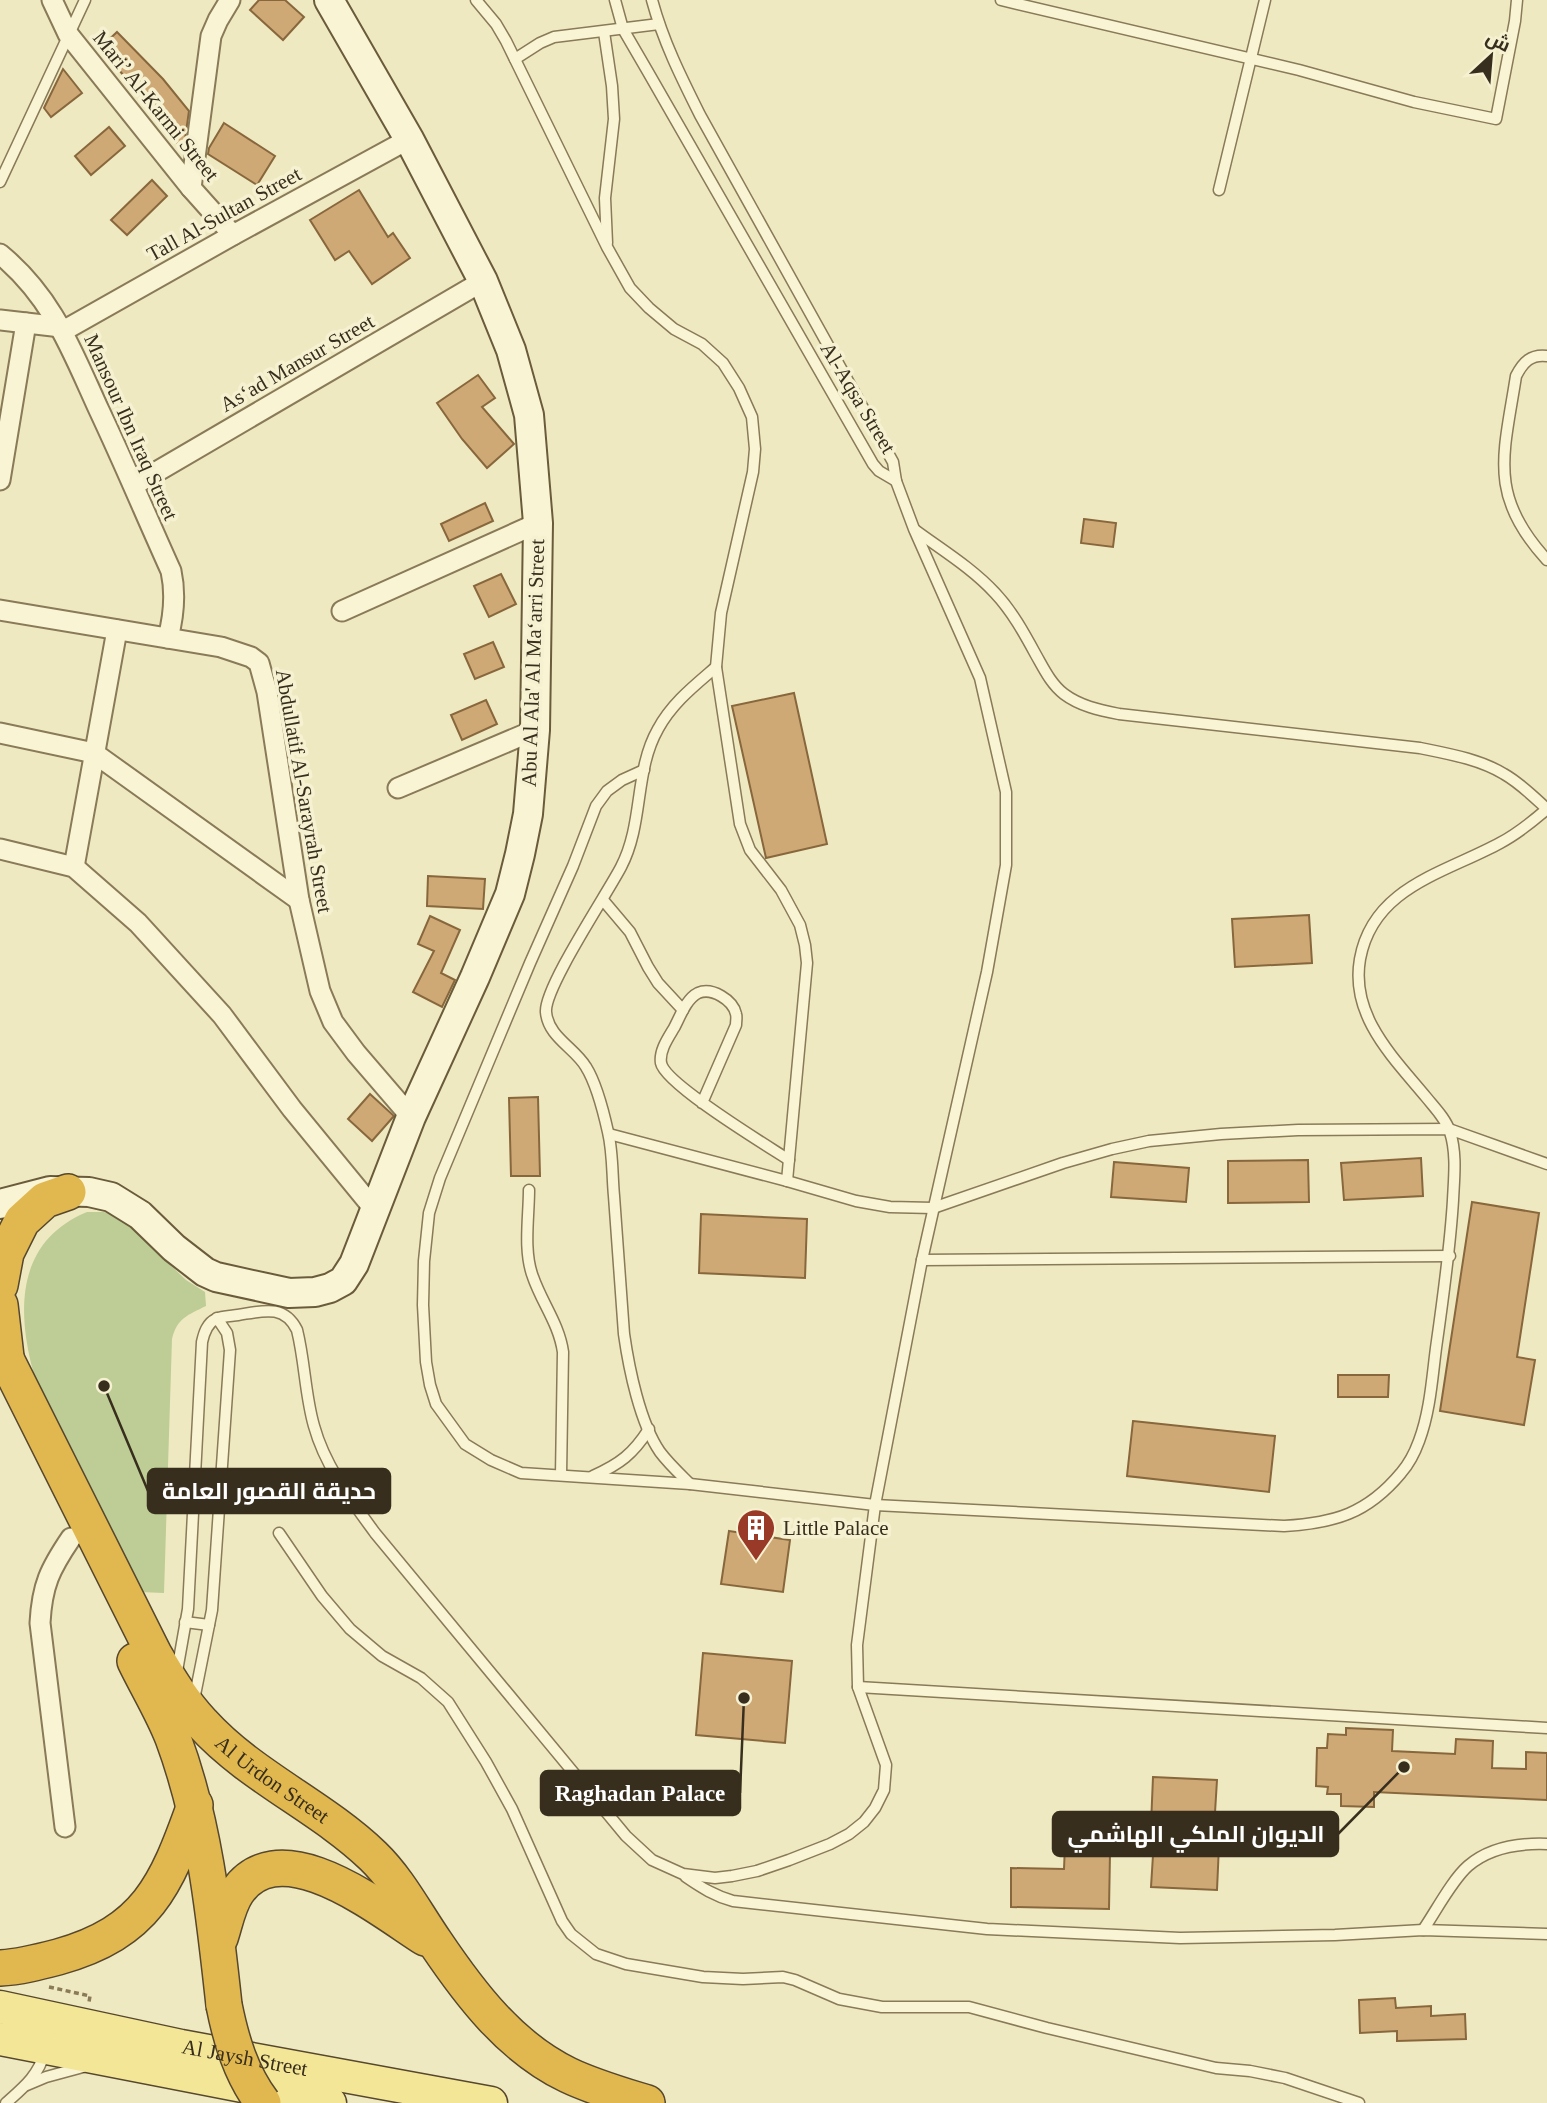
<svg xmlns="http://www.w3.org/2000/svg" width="1547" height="2103" font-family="'Times New Roman',Cairo,serif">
  <rect width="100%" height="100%" fill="#efe9c1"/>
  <!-- green -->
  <path fill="#bdcd95" d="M87 1212H104L120 1217 186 1280 205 1292 206 1306C188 1315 177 1318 172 1339L164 1593 140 1592C122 1557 104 1522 85 1487 73 1464 58 1440 48 1416 20 1344 0 1248 87 1212Z"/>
  <!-- building -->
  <g fill="#cea976" stroke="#88673d" stroke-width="2">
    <path d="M259 0H285L304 17 283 40 250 10Z"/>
    <path d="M117 32 163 79 189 111 184 146 181 148 149 105 100 48Z"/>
    <path d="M63 69 82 93 51 117 44 108Z"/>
    <path d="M224 123 275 156 257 185 208 154 209 148Z"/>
    <path d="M109 127 125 146 91 175 75 156Z"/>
    <path d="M152 180 167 196 127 235 111 220Z"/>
    <path d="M359 190 388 237 393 233 410 258 372 284 349 251 335 260 310 220Z"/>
    <path d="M478 375 495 398 482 407 514 444 487 468 462 439 437 403Z"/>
    <path d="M485 503 493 521 449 541 441 524Z"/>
    <path d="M1084 519 1116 523 1113 547 1081 543Z"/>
    <path d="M501 574 516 604 489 617 474 586Z"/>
    <path d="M493 642 504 667 475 679 464 654Z"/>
    <path d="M794 693 827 844 766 858 732 706Z"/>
    <path d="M486 700 497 724 462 740 451 715Z"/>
    <path d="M428 876 485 879 483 909 427 906Z"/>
    <path d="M1309 915 1312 963 1235 967 1232 919Z"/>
    <path d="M430 916 460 930 441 973 455 980 442 1007 413 992 434 951 418 944Z"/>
    <path d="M370 1094 394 1116 372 1141 348 1119Z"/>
    <path d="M538 1097 540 1176H511L509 1098Z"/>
    <path d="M1421 1158 1423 1196 1344 1200 1341 1163Z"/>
    <path d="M1308 1160 1309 1202 1228 1203V1161Z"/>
    <path d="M1114 1162 1189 1168 1186 1202 1111 1197Z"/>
    <path d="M1472 1202 1539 1213 1517 1357 1535 1360 1524 1425 1440 1411Z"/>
    <path d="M701 1214 807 1219 805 1278 699 1273Z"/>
    <path d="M1338 1375H1389L1388 1397H1338Z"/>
    <path d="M1133 1421 1275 1436 1269 1492 1127 1476Z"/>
    <path d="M729 1531 790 1540 783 1592 721 1584Z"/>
    <path d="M703 1653 792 1661 785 1743 696 1735Z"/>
    <path d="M1346 1728 1393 1730 1392 1751 1455 1754 1456 1739 1493 1741 1492 1768 1526 1769V1752L1547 1753V1800L1374 1792V1807L1341 1806V1794H1327L1328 1787 1316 1786 1317 1748H1327L1328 1734 1346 1735Z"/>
    <path d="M1153 1777 1217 1780 1213 1845H1219L1217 1890 1151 1887 1153 1855 1110 1853 1109 1909 1011 1907V1868L1064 1869 1066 1821 1151 1825Z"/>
    <path d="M1395 1998 1396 2008 1431 2006V2016L1465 2014 1466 2039 1397 2041V2031L1360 2033 1359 2000Z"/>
  </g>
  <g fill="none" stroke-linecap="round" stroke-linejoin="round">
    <defs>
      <g id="lane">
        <path d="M476 0 496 24 506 41 607 247 630 288 649 308 674 329 702 344 723 363 739 388 752 417 755 449 753 472 721 613 716 667 740 824 750 850 781 890 800 925 805 945 807 963 787 1181"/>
        <path d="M615 0 623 29 648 72 873 464 879 471 896 481"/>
        <path d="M1001 0 1299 70 1414 102 1496 119 1515 21 1517 0"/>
        <path d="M604 32 612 86 614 119 605 198 607 243"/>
        <path d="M515 59 540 43 554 37 659 24"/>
        <path d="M0 182 85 0"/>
        <path d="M1219 190 1265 0"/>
        <path d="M1547 356C1531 354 1523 362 1516 376 1504 454 1487 495 1547 560"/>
        <path d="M915 530C942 550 972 568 995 593 1012 611 1024 633 1036 655 1044 669 1051 684 1064 694 1080 706 1099 710 1119 714L1420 748C1449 754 1479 759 1504 774 1520 783 1534 797 1547 809"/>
        <path d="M644 770 622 780 607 791 596 806 573 866 530 963 440 1178 429 1213 424 1261 423 1305 426 1362 430 1385 436 1404 465 1444 491 1460 521 1473 690 1484 875 1505 1284 1526C1334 1523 1367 1514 1401 1473 1408 1465 1415 1452 1419 1441 1430 1412 1432 1379 1436 1348 1443 1299 1450 1250 1453 1200 1454 1178 1457 1154 1450 1132 1446 1119 1435 1108 1426 1097 1393 1057 1350 1016 1360 959 1373 887 1445 873 1500 843 1517 834 1532 822 1547 809"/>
        <path d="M603 900 630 932 648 967 658 983 683 1010"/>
        <path d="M702 1103 736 1025C736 1021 737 1017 736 1014 733 1000 712 987 698 993 686 999 680 1017 674 1028 668 1038 659 1051 661 1063 665 1084 766 1145 789 1160"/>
        <path d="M609 1134 787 1181 856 1201 890 1207 933 1208 1063 1163 1112 1149 1149 1141 1221 1134 1298 1130 1449 1129 1547 1164"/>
        <path d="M529 1190C529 1217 523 1251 533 1277 542 1303 559 1324 563 1352L561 1475"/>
        <path d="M922 1260 1450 1256"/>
        <path d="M593 1476C620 1464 633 1454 649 1429"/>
        <path d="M690 1484C680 1474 669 1464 660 1452 640 1423 629 1369 624 1334 621 1288 617 1242 614 1196 612 1175 613 1153 608 1132 604 1114 596 1083 586 1067 575 1048 548 1037 546 1012 544 988 607 894 621 867 644 823 634 771 658 729 672 703 694 686 716 667"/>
        <path d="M279 1533 322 1596 350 1629 382 1656 421 1678 448 1702 486 1762 512 1809 562 1921 571 1934 596 1954 626 1964 703 1977 743 1979 783 1977 795 1980 839 1999 882 2007H969L1047 2028 1216 2068 1250 2071 1285 2078 1359 2103"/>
        <path d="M185 1622 209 1625"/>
        <path d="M177 1671 188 1609 202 1342C204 1333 207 1323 216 1319 222 1316 232 1316 238 1315 263 1311 284 1304 297 1330 305 1362 305 1395 314 1426 325 1466 351 1500 375 1533L626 1836 652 1860 683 1874 715 1878 732 1876 757 1871 789 1860 830 1844 849 1834 864 1822 875 1808 884 1790 886 1765 858 1687 857 1645 875 1505 922 1260 987 972 1006 865V792L980 678 914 529 896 481 893 462 700 115C681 77 663 41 652 0"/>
        <path d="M858 1687 1547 1728"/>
        <path d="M194 1700 212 1610 230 1350 227 1333 217 1318"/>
        <path d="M686 1877C702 1888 715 1896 733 1901L987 1929 1180 1938 1335 1935 1423 1930 1547 1934"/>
        <path d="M1423 1930C1436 1911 1452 1880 1468 1866 1490 1847 1520 1843 1547 1844"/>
        <path d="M27 2085 46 2077 83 2067"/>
        <path d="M6 2103C24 2087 38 2076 45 2052"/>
      </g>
      <g id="street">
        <path d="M52 0 68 34 191 188 233 235"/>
        <path d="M191 188 211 36 218 20 230 0"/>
        <path d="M0 254C53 298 71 349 99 410 124 463 147 518 171 571 176 594 174 615 168 638"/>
        <path d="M0 320 61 327"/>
        <path d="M63 331 233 235 409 139"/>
        <path d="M0 480 26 323"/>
        <path d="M134 485 483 281"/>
        <path d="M0 610 221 647 251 657 259 663 267 692 299 900 320 991 333 1022 356 1053 411 1117"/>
        <path d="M342 611 538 523"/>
        <path d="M0 733 94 753 299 900"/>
        <path d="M398 788 535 730"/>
        <path d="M0 849 74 867 138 923 222 1015 292 1109 374 1209"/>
        <path d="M74 867 117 630"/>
        <path d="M65 1827 40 1623C42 1585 50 1569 71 1538"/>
      </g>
      <path id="secondary" d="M0 1204 50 1191 89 1192 111 1197 140 1215 174 1248 205 1272 216 1277 289 1293 315 1292 330 1288 343 1281 354 1264 411 1117 475 977 510 894 520 854 528 814 535 730 538 523 529 415 511 350 483 281 409 139 329 0"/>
      <g id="primary">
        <path id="s1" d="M0 2007 181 2046 491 2103"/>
        <path d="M0 2039 330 2103"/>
      </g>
      <g id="highway">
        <path d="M0 1285 6 1253 22 1221 45 1200 68 1192"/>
        <path d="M0 1305 6 1357"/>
        <path id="s2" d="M0 1347 154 1654C168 1678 183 1703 202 1723 251 1777 321 1806 373 1856 398 1880 415 1913 435 1942 470 1994 510 2047 568 2075 593 2087 621 2095 647 2103"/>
        <path d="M135 1661C147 1686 163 1712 173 1738 205 1824 214 1914 224 2005"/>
        <path d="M220 1938C225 1923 228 1905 237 1892 281 1828 382 1911 425 1938"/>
        <path d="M0 1968C20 1967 39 1962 58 1957 147 1932 166 1886 195 1805"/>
      </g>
    </defs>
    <!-- lane casing -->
    <use href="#lane" stroke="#897a58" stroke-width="13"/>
    <!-- street casing -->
    <use href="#street" stroke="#897a58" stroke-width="23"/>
    <!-- secondary casing -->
    <use href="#secondary" stroke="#6a5b3b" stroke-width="32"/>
    <!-- primary casing -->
    <use href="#primary" stroke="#56472d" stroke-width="35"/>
    <!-- highway casing -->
    <use href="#highway" stroke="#56472d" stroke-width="38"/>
    <!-- path -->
    <path stroke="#897a58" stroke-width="3.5" stroke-dasharray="5 3.5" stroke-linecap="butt" d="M49 1987 90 1996 89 2002"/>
    <!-- lane -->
    <use href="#lane" stroke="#f9f4d4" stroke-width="10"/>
    <!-- street -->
    <use href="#street" stroke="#f9f4d4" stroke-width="19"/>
    <!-- secondary -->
    <use href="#secondary" stroke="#f9f4d4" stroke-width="28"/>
    <!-- primary -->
    <use href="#primary" stroke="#f3e697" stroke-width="32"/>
    <!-- highway -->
    <use href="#highway" stroke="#e1b84f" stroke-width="35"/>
    <defs>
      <path id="highway-bridge" d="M224 2005C231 2040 241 2074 263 2103"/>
    </defs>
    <!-- highway-bridge casing -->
    <use href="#highway-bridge" stroke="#56472d" stroke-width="38" stroke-linecap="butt"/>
    <!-- highway-bridge -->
    <use href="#highway-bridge" stroke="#e1b84f" stroke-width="35"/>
  </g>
  <!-- icons -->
  <defs>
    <symbol id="building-pin" viewBox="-11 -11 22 30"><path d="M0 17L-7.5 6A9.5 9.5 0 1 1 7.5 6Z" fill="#993927" stroke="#f6f1d1"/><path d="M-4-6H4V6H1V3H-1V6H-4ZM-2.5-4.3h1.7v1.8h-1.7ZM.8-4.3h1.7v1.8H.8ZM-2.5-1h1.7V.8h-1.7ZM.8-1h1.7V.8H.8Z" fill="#fff"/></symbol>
  </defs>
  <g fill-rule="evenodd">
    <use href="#building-pin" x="734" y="1506" width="44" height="60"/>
  </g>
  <g text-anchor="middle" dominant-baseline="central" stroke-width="7" stroke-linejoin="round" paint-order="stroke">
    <!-- street labels -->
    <g font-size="21" fill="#382e1d" stroke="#f6f1d1">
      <text transform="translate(156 106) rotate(51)">Mari’ Al-Karmi Street</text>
      <text transform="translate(224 214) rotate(-29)">Tall Al-Sultan Street</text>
      <text transform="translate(297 363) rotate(-30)">Asʻad Mansur Street</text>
      <text transform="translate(858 398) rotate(59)">Al-Aqsa Street</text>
      <text transform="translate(131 427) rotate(66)">Mansour Ibn Iraq Street</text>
      <text transform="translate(533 663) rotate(-88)">Abu Al Ala' Al Maʻarri Street</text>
      <text transform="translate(304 791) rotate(80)">Abdullatif Al-Sarayrah Street</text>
      <text stroke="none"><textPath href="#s2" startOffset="518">Al Urdon Street</textPath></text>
      <text stroke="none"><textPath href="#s1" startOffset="250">Al Jaysh Street</textPath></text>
    </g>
    <!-- poi labels -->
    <g font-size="21" fill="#382e1d" stroke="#f6f1d1" text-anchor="start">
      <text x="783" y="1528">Little Palace</text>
    </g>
  </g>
  <!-- callouts -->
  <path fill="none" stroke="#382e1d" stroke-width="2.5" d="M104 1386L148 1491M744 1698L740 1793M1404 1767L1338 1834"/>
  <g fill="#382e1d" stroke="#f6f1d1" stroke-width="2.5">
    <circle cx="104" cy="1386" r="7"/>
    <circle cx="744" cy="1698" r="7"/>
    <circle cx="1404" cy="1767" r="7"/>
  </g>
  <g fill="#382e1d" stroke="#382e1d" stroke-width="2.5">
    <rect x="148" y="1469" width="242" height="44" rx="7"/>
    <rect x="541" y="1771" width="199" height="44" rx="7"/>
    <rect x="1053" y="1812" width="285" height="44" rx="7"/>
  </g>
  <g font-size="23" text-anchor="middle" font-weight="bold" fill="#fff">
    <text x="269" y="1499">حديقة القصور العامة</text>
    <text x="640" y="1801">Raghadan Palace</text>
    <text x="1196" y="1842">الديوان الملكي الهاشمي</text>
  </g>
  <!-- north arrow -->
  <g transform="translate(1491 56) rotate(26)" stroke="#f6f1d1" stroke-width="5" paint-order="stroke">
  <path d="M0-5L12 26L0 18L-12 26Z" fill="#382e1d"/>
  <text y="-10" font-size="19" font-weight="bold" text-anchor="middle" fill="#382e1d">ش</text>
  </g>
</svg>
